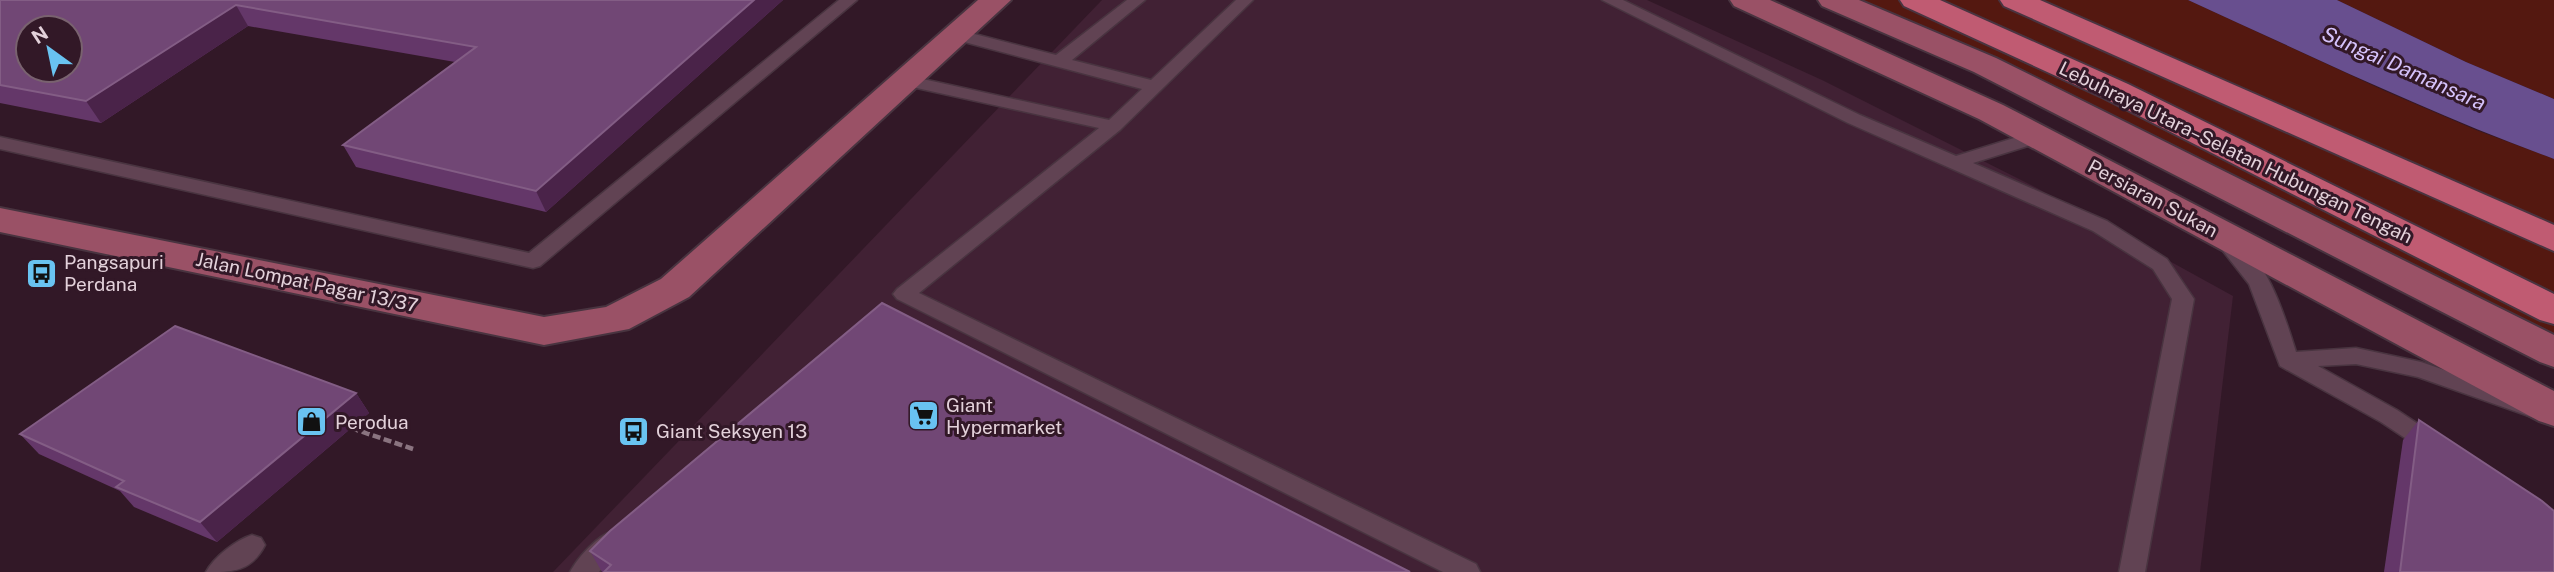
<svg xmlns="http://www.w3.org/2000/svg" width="2554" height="572" font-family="'Public Sans',sans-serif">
  <rect width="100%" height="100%" fill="#321827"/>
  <!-- built -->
  <path fill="#412134" d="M1102 0H1647L1822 80 2037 188 2233 296 2200 572H553Z"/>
  <!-- green -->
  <g fill="#541810">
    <path d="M1850 0H2188L2385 91 2476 130 2554 159V364Z"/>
    <path d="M2337 0H2554V99L2466 62Z"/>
  </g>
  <!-- water -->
  <path fill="#684f8f" d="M2188 0H2337L2466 62 2554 99V159C2429 113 2309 55 2188 0Z"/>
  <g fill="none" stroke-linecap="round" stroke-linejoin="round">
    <defs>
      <g id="service">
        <path d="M839 0H857L540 266 533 268 0 149V137L529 253Z"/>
        <path d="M1127 0H1145L1072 60 1151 80 1236 0H1253L1120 130 919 293 1476 564 1480 572H1443L897 299 893 294 897 289 1099 128 903 85 900 81 903 77 909 76 1109 120 1142 89 953 39 951 35 959 30 1056 55Z"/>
        <path d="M1602 0H1623L1860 115 1956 156 2030 133H2044L2046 137 2044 141 1973 163 2107 221 2167 259 2194 299 2145 572H2119L2172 299 2153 269 2093 231 1848 123Z"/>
        <path d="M2229 239C2265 249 2286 320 2296 352L2356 348 2421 362 2554 407V425L2418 377 2356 364 2318 366 2397 410 2442 440 2446 446 2442 452 2434 455 2426 452 2381 422 2280 366 2249 284 2219 246 2222 241Z"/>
        <path d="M613 531 622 534 626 541 599 572H570C578 557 597 536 613 531Z"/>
        <path d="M252 535 261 538 265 545C251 572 232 572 206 572 214 557 236 540 252 535Z"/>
      </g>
      <g id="primary">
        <path d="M978 0H1011L689 297 629 329 544 345 0 232V208L544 317 606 307 661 279Z"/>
        <path d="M1730 0H1770L2003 105 2554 391V426L2539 421 1979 119 1734 6Z"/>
        <path d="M1818 0H1859L1996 58 2554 335V367L2540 362 1974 72 1822 6Z"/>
      </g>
      <g id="motorway">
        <path d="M1900 0H1940L2128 84 2554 294V324L2540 320 2104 98 1904 6Z"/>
        <path d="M2000 0H2040L2554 225V251L2004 6Z"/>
      </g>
    </defs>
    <!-- service casing -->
    <use href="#service" stroke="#493440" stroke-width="3"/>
    <!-- primary casing -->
    <use href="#primary" stroke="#493440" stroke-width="4"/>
    <!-- motorway casing -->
    <use href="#motorway" stroke="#493440" stroke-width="4"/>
    <!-- path -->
    <path stroke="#8a7480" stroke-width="4.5" stroke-dasharray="8 3.5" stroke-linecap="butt" d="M351 428 416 450"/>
    <!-- service -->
    <use href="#service" fill="#614353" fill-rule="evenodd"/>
    <!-- primary -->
    <use href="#primary" fill="#9a5166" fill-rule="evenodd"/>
    <!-- motorway -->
    <use href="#motorway" fill="#c05b72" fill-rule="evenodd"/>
  </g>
  <!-- wall -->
  <g fill="#643769">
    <path d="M0 0H783L546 212 356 167 343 145 455 62 248 26 101 123 0 103Z"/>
    <path d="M356 393 369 413 217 542 134 507 120 491 39 454 20 434Z"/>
    <path d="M2419 420 2554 572H2384L2403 440Z"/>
    <path d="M590 551 1410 572H602Z"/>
  </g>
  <!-- shaded-wall -->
  <g fill="#4a2349">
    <path d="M754 0H783L546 212 536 191Z"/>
    <path d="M236 5 248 26 101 123 86 101Z"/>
    <path d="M356 393 369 413 217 542 200 522Z"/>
  </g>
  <!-- building -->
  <g fill="#714775" stroke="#835d85" stroke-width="2" fill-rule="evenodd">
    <path d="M0 0H754L536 191 343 145 476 47 236 5 86 101 0 85ZM28 28H70V70H28Z"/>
    <path d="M882 303 1410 572H604L611 565 590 551 610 531Z"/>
    <path d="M175 326 356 393 200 522 116 487 124 481 20 434Z"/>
    <path d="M2419 420 2542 501 2554 511V572H2400Z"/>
  </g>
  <!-- icons -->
  <defs>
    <symbol id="bus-square" viewBox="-11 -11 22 22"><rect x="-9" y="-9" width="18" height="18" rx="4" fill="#69c3f1" stroke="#321827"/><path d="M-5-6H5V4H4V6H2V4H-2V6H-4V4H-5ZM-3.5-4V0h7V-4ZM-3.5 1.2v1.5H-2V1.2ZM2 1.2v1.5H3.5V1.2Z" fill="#111"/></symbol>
    <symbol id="supermarket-square" viewBox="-11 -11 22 22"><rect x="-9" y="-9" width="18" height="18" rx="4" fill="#69c3f1" stroke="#321827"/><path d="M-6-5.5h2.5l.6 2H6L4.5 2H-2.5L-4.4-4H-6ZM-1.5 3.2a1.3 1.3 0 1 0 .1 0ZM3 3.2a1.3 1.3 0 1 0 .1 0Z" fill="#111"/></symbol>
    <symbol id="shop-square" viewBox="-11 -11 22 22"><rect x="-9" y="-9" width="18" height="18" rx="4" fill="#69c3f1" stroke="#321827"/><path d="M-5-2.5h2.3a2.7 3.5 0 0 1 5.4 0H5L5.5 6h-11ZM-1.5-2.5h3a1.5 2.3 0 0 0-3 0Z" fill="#111"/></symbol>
  </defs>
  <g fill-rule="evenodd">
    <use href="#bus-square" x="24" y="256" width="35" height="35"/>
    <use href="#supermarket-square" x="906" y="398" width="35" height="35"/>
    <use href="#shop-square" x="294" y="404" width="35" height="35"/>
    <use href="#bus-square" x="616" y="414" width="35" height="35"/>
  </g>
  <g text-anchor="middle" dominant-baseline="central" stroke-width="6" stroke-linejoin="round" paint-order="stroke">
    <!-- street labels -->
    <g font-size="19" fill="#e3d1da" stroke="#321827">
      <text transform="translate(2236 152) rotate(26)">Lebuhraya Utara–Selatan Hubungan Tengah</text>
      <text transform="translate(2153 198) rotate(28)">Persiaran Sukan</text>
      <text transform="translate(307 282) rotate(12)">Jalan Lompat Pagar 13/37</text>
    </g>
    <!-- poi labels -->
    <g font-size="19" fill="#e3d1da" stroke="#321827" text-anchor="start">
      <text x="64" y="262">Pangsapuri<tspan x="64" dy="22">Perdana</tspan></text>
      <text x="946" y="405">Giant<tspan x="946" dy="22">Hypermarket</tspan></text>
      <text x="335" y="422">Perodua</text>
      <text x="656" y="431">Giant Seksyen 13</text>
    </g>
    <!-- water labels -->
    <g font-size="21" font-style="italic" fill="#d5c2fb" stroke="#321827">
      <text transform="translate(2404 68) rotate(24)">Sungai Damansara</text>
    </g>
  </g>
  <!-- north arrow -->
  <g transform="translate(49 49) rotate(327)"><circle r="33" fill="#321827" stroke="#79626f" stroke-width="2"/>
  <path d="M0-5L12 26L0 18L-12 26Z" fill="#69c3f1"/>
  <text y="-10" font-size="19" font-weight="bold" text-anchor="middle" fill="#e3d1da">N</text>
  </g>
</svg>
